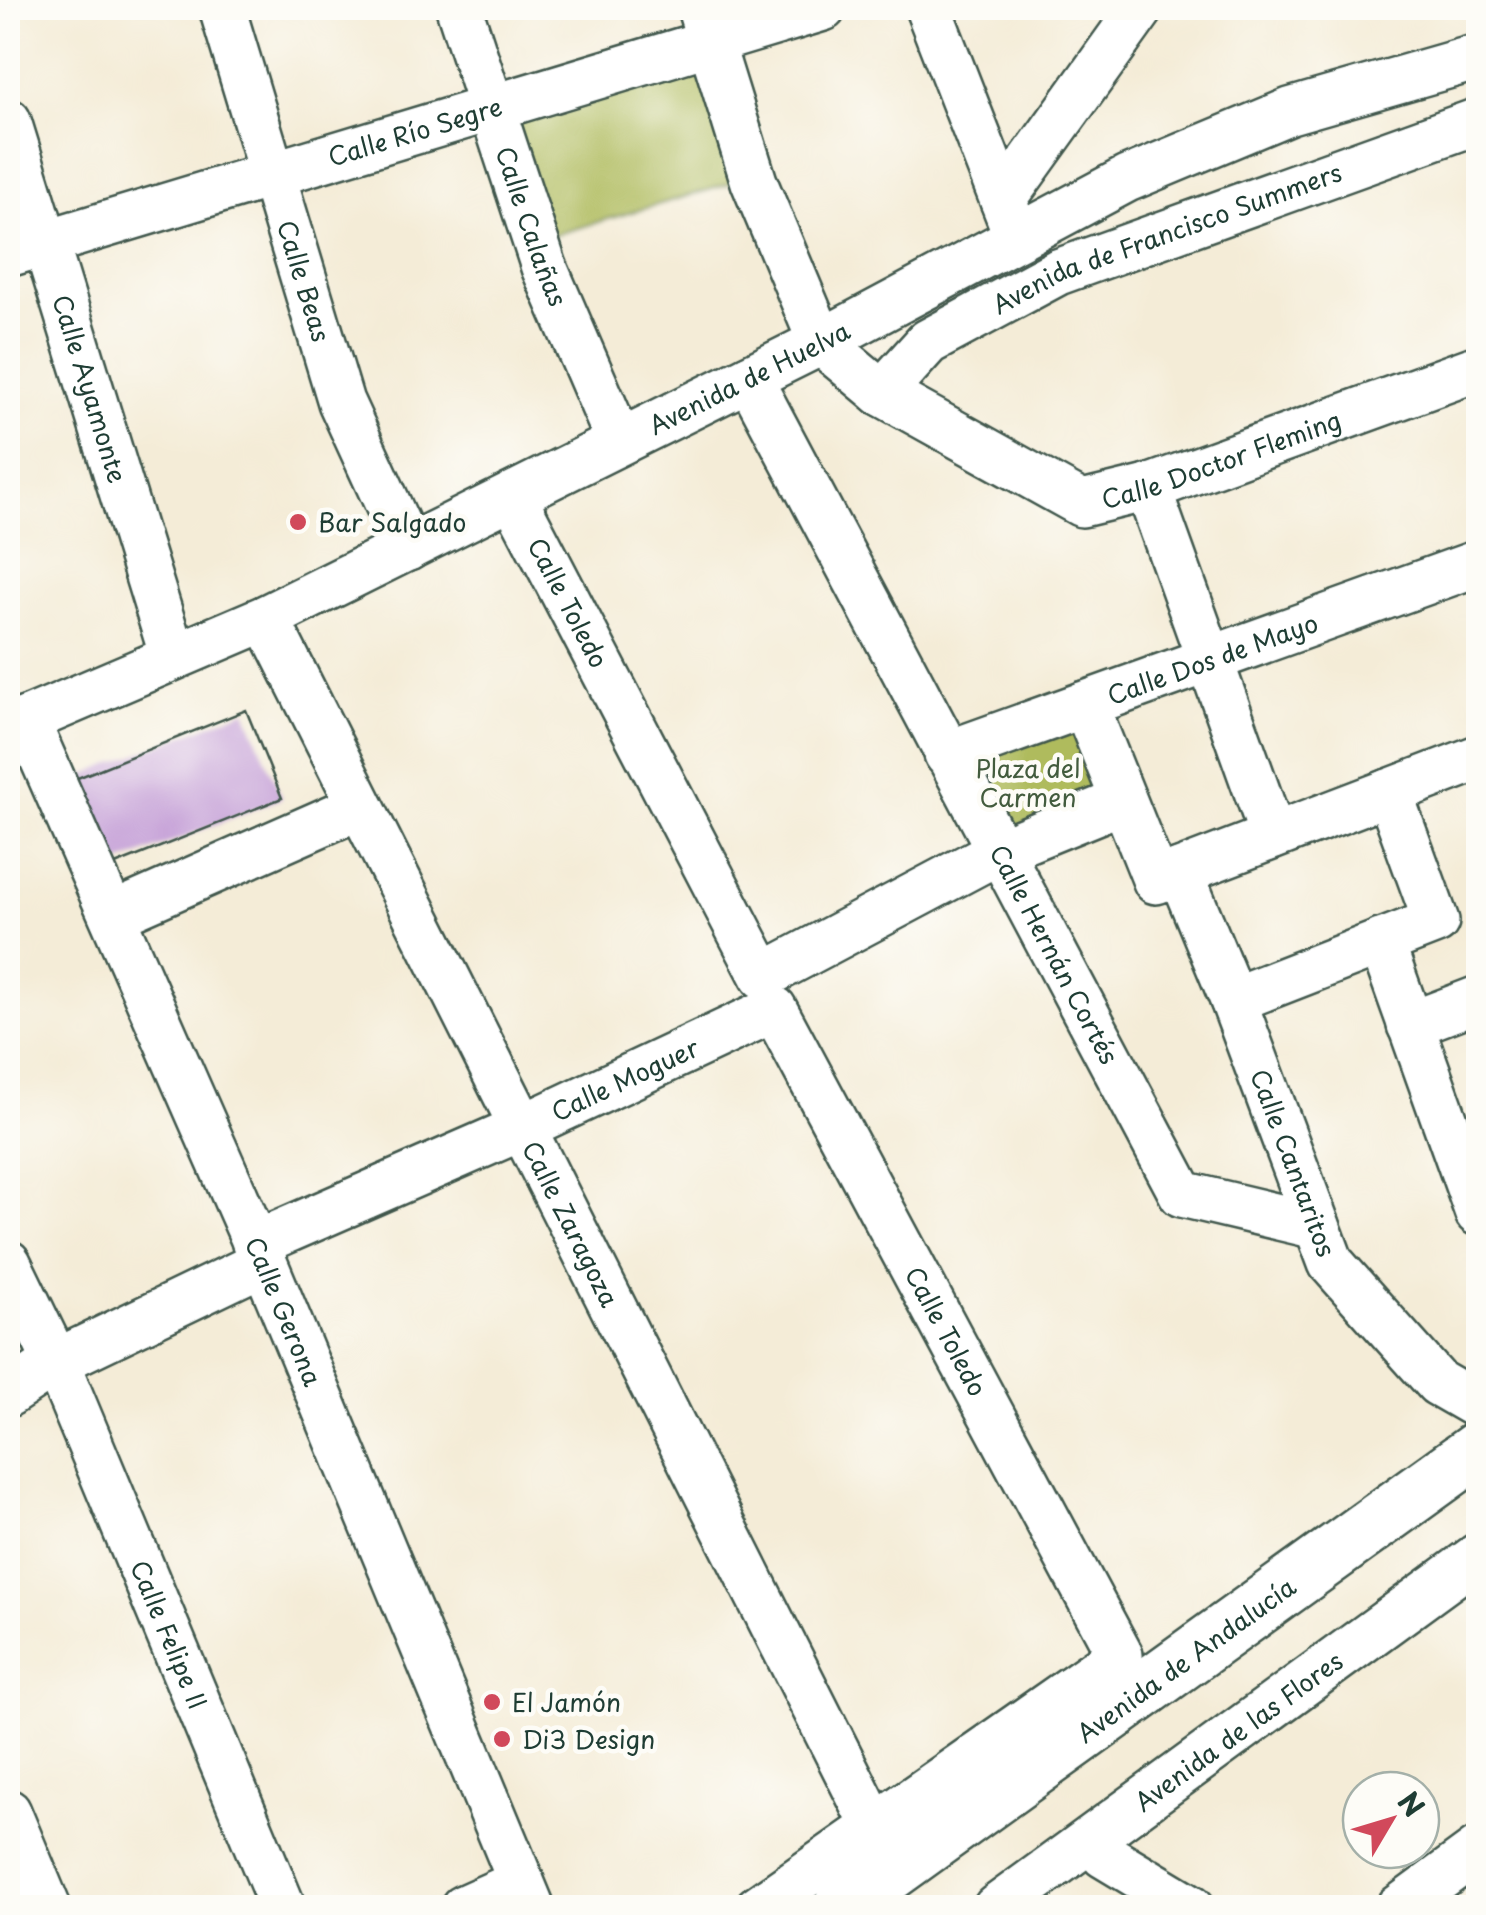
<svg xmlns="http://www.w3.org/2000/svg" width="1486" height="1915" font-family="'Playpen Sans',sans-serif">
  <rect width="100%" height="100%" fill="#fdfcf7"/>
  <filter id="ink" filterUnits="userSpaceOnUse"><feTurbulence type="fractalNoise" baseFrequency=".01" numOctaves="2"/><feDisplacementMap in="SourceGraphic" scale="20" xChannelSelector="R" yChannelSelector="G"/><feConvolveMatrix kernelMatrix="1 2 1 2 8 2 1 2 1" color-interpolation-filters="sRGB"/></filter>
  <filter id="wash" filterUnits="userSpaceOnUse"><feTurbulence type="fractalNoise" baseFrequency=".0048" numOctaves="4" result="noise"/><feDisplacementMap in="SourceGraphic" scale="40" xChannelSelector="R" yChannelSelector="G"/><feGaussianBlur stdDeviation="2.25" result="paint"/><feColorMatrix in="noise" values="0 0 0 0 0 0 0 0 0 0 0 0 0 0 0 0 0 1.4 0 .05"/><feComposite in="paint" operator="in"/></filter>
  <g filter="url(#wash)">
    <rect width="100%" height="100%" fill="#f4ecd7"/>
    <!-- green -->
    <g fill="#afbb5d" stroke="#677c48" stroke-width="2.5">
      <path d="M702 63 736 182 550 236 513 121Z"/>
      <path d="M1073 724 1103 794 1004 833 967 762Z"/>
    </g>
    <g id="blocks">
      <!-- building -->
      <path fill="#c29bd6" d="M246 710 282 798 110 867 75 779Z"/>
    </g>
  </g>
  <g filter="url(#ink)">
    <use href="#blocks" fill-opacity="0" stroke="#3f574c" stroke-width="2.5"/>
    <g fill="none" stroke-linecap="round" stroke-linejoin="round">
      <defs>
        <g id="minor">
          <path id="s1" d="M222 8 341 402 408 548"/>
          <path id="s2" d="M459 8 544 267 619 441"/>
          <path id="s3" d="M700 8 754 182 821 342 882 393 1082 504 1148 488 1478 368"/>
          <path d="M928 8 1016 234"/>
          <path id="s4" d="M8 121 173 657"/>
          <path d="M1003 200 1141 8"/>
          <path id="s5" d="M8 254 823 8"/>
          <path id="s6" d="M749 378 1182 1194 1317 1226"/>
          <path id="s7" d="M882 393 928 342 1058 272 1478 121"/>
          <path d="M1148 488 1273 836"/>
          <path id="s8" d="M513 496 763 976 999 851 1122 801"/>
          <path id="s9" d="M266 618 888 1853"/>
          <path d="M1085 704 1156 881 1478 758"/>
          <path id="s10" d="M26 720 264 1262 532 1908"/>
          <path id="s11" d="M8 728 266 618 821 342 1127 179 1290 111 1478 57"/>
          <path id="s12" d="M947 754 1478 563"/>
          <path id="s13" d="M1180 872 1233 1000 1331 1263 1438 1383 1478 1406"/>
          <path d="M113 915 358 807"/>
          <path d="M1381 942 1478 1213"/>
          <path d="M1233 1000 1436 921 1389 792"/>
          <path d="M1410 1025 1478 999"/>
          <path id="s14" d="M255 1244 521 1128 774 1009 1120 1655 758 1908"/>
          <path id="s15" d="M8 1263 56 1362 283 1908"/>
          <path d="M8 1394 56 1362 264 1262"/>
          <path d="M8 1812 48 1908"/>
          <path d="M1092 1839 1104 1855 1192 1908"/>
          <path d="M463 1908 521 1882"/>
          <path id="s16" d="M996 1908 1478 1556"/>
          <path d="M1399 1908 1478 1850"/>
        </g>
        <g id="highway">
          <path id="s17" d="M841 1908 1478 1449"/>
        </g>
      </defs>
      <!-- minor casing -->
      <use href="#minor" stroke="#3f574c" stroke-width="50"/>
      <!-- highway casing -->
      <use href="#highway" stroke="#3f574c" stroke-width="60"/>
      <!-- minor -->
      <use href="#minor" stroke="#fff" stroke-width="45"/>
      <!-- highway -->
      <use href="#highway" stroke="#fff" stroke-width="55"/>
    </g>
  </g>
  <!-- markers -->
  <g fill="#d1495b" stroke="#fdfcf7" stroke-width="4">
    <circle cx="298" cy="522" r="10"/>
    <circle cx="492" cy="1702" r="10"/>
    <circle cx="502" cy="1739" r="10"/>
  </g>
  <g text-anchor="middle" dominant-baseline="central" stroke-width="9" stroke-linejoin="round" paint-order="stroke">
    <!-- street labels -->
    <g font-size="25" fill="#1f3d34" stroke="#fdfcf7">
      <text stroke="none"><textPath href="#s5" startOffset="425">Calle Río Segre</textPath></text>
      <text stroke="none"><textPath href="#s2" startOffset="230">Calle Calañas</textPath></text>
      <text stroke="none"><textPath href="#s7" startOffset="330">Avenida de Francisco Summers</textPath></text>
      <text stroke="none"><textPath href="#s1" startOffset="285">Calle Beas</textPath></text>
      <text stroke="none"><textPath href="#s11" startOffset="820">Avenida de Huelva</textPath></text>
      <text stroke="none"><textPath href="#s4" startOffset="280">Calle Ayamonte</textPath></text>
      <text stroke="none"><textPath href="#s3" startOffset="810">Calle Doctor Fleming</textPath></text>
      <text stroke="none"><textPath href="#s8" startOffset="120">Calle Toledo</textPath></text>
      <text stroke="none"><textPath href="#s12" startOffset="282">Calle Dos de Mayo</textPath></text>
      <text stroke="none"><textPath href="#s6" startOffset="652">Calle Hernán Cortés</textPath></text>
      <text stroke="none"><textPath href="#s14" startOffset="405">Calle Moguer</textPath></text>
      <text stroke="none"><textPath href="#s13" startOffset="312">Calle Cantaritos</textPath></text>
      <text stroke="none"><textPath href="#s9" startOffset="678">Calle Zaragoza</textPath></text>
      <text stroke="none"><textPath href="#s10" startOffset="645">Calle Gerona</textPath></text>
      <text stroke="none"><textPath href="#s14" startOffset="935">Calle Toledo</textPath></text>
      <text stroke="none"><textPath href="#s15" startOffset="405">Calle Felipe II</textPath></text>
      <text stroke="none"><textPath href="#s17" startOffset="425">Avenida de Andalucía</textPath></text>
      <text stroke="none"><textPath href="#s16" startOffset="300">Avenida de las Flores</textPath></text>
    </g>
    <!-- poi labels -->
    <g font-size="25" fill="#1f3d34" stroke="#fdfcf7" text-anchor="start">
      <text x="318" y="522">Bar Salgado</text>
      <text x="512" y="1702">El Jamón</text>
      <text x="522" y="1739">Di3 Design</text>
    </g>
    <!-- park labels -->
    <g font-size="25" fill="#435c3e" stroke="#fdfcf7">
      <text x="1028" y="768">Plaza del<tspan x="1028" dy="29">Carmen</tspan></text>
    </g>
  </g>
  <!-- margin -->
  <rect width="1486" height="1915" fill="none" stroke="#fdfcf7" stroke-width="40"/>
  <!-- north arrow -->
  <g transform="translate(1391 1820) rotate(52)"><circle r="48" fill="#fdfcf7" stroke="#a4b0a9" stroke-width="2.5"/>
  <path d="M0-8L18 38L0 25L-18 38Z" fill="#d1495b"/>
  <text y="-15" font-size="28" font-weight="bold" text-anchor="middle" fill="#1f3d34">N</text>
  </g>
</svg>
